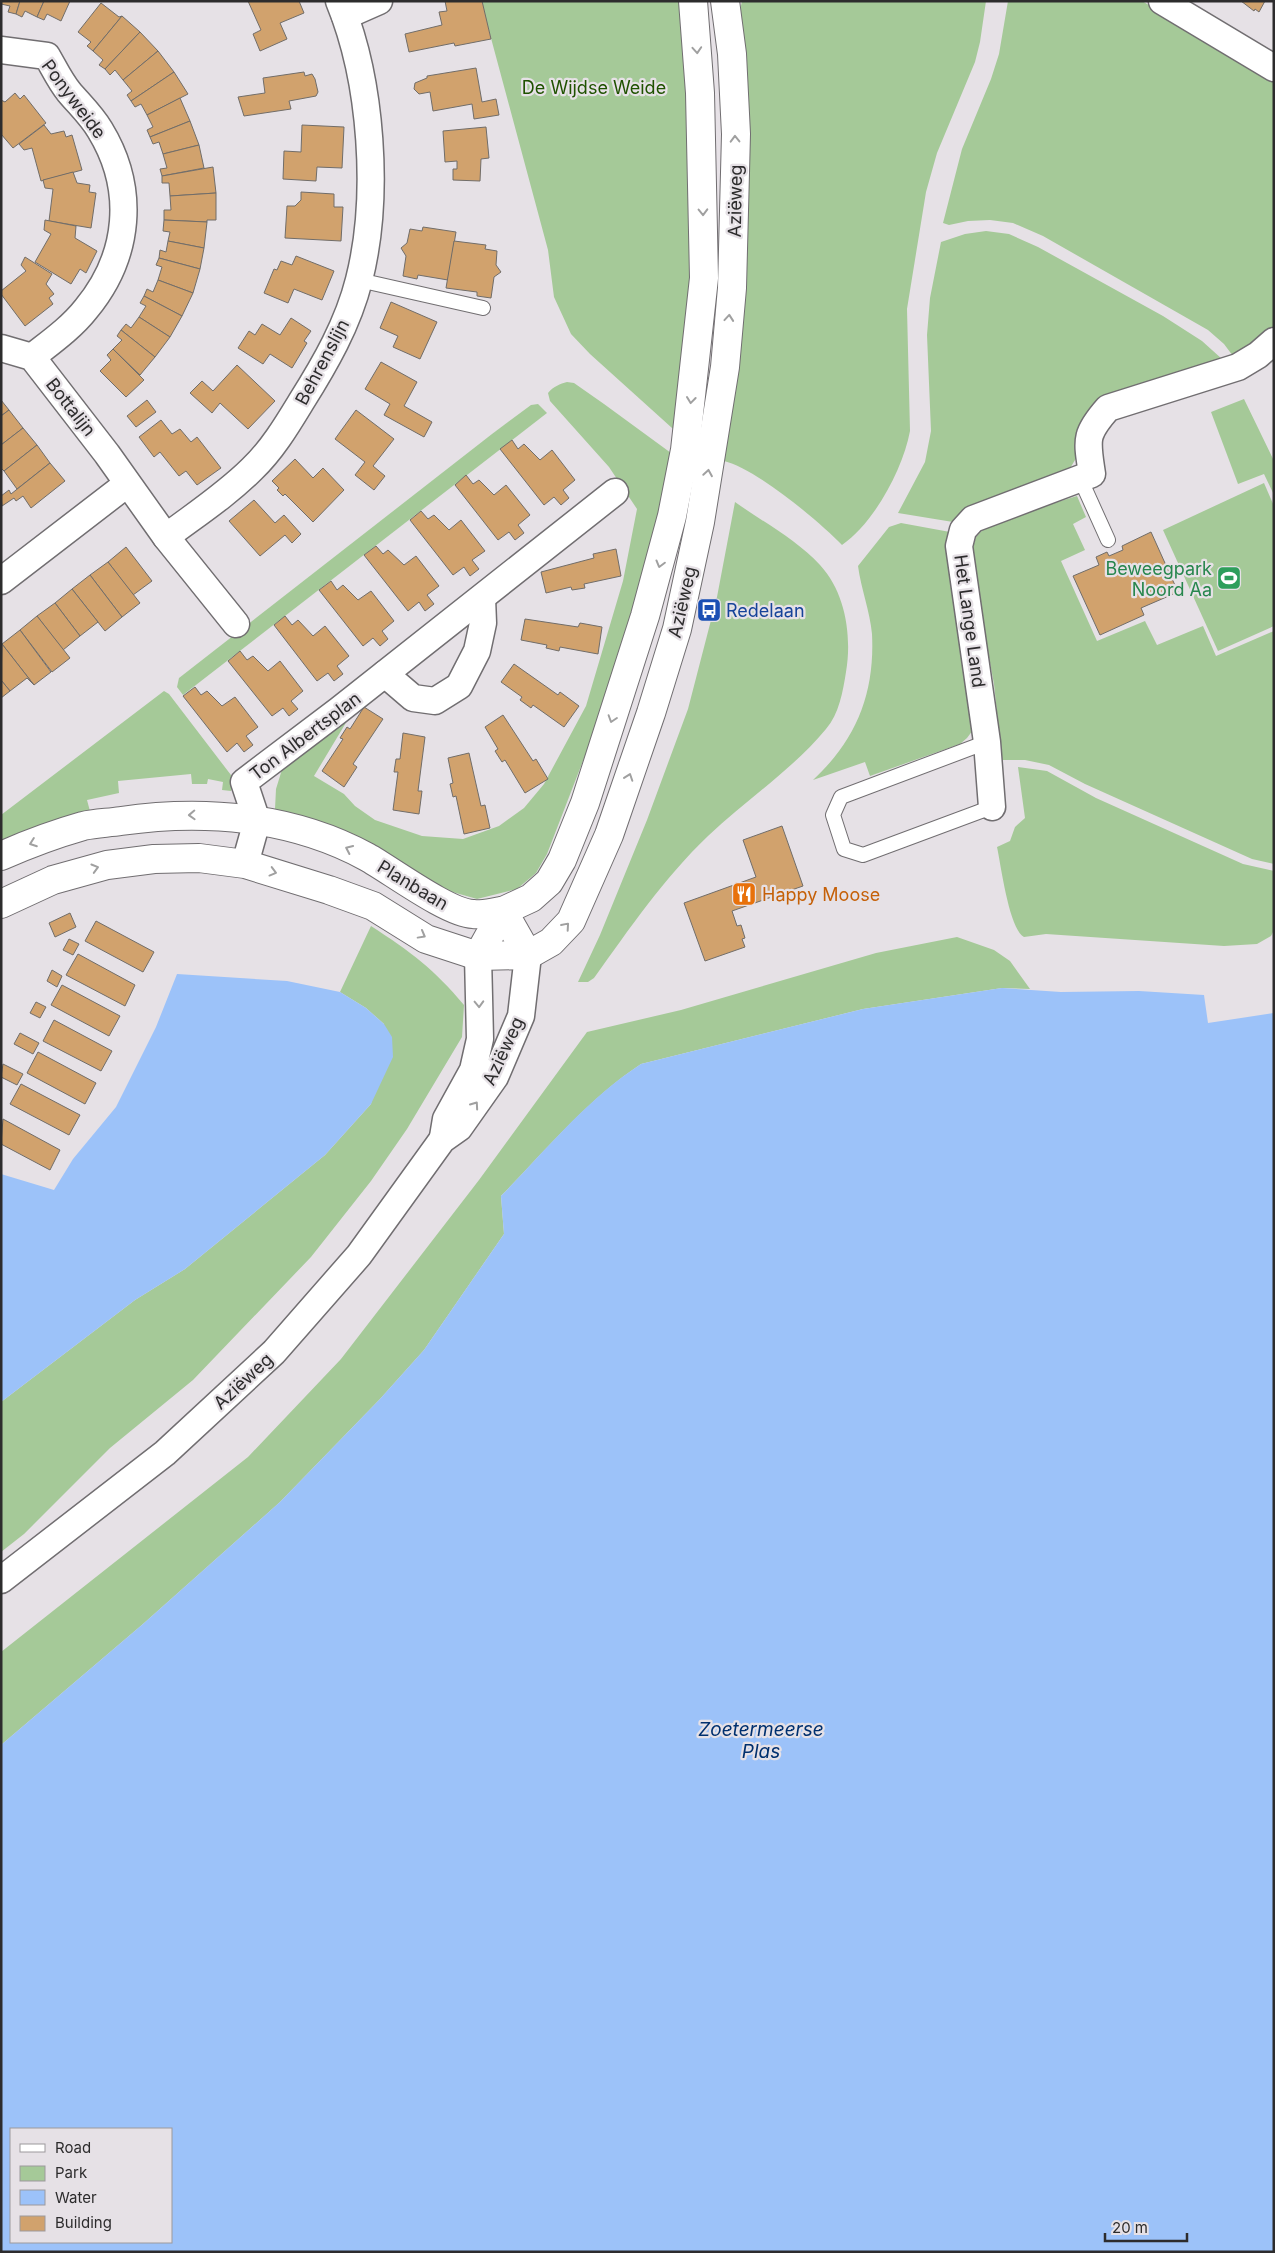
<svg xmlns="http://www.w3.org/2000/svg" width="1275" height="2253" font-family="Inter,sans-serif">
  <rect width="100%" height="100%" fill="#e6e1e6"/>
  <!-- green -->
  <g fill="#a5c998">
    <path d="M481 1H685L691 80V320L682 437 590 354 571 334 554 297 548 250Z"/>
    <path d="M742 1H986L980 42 975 62 937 153 926 192 907 309 910 431C903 469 874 523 842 545 819 521 755 468 724 461L730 418 740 10Z"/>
    <path d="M1008 1H1142L1274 80V328L1271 331 1233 356 1224 344 1208 330 1043 236 1013 223 990 220 968 221 949 225 943 223 962 149 991 79 999 54Z"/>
    <path d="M986 231 1009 234 1038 247 1163 316 1202 341 1222 359 1114 395 1069 470 953 522 898 513 925 462 931 431 927 335 930 298 941 242 965 234Z"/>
    <path d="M567 382 574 383 604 404 671 453 679 455 644 578 593 735 547 854 536 873 517 889 477 899 435 887 275 809 276 789 284 763 339 717 347 721 314 776 344 794 355 806 375 820 422 836 463 839 499 826 524 808 544 784 586 706 623 581 637 509 609 467 550 401 548 393C554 386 560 384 567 382Z"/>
    <path d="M1244 399 1274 461V495L1264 474 1238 484 1211 412Z"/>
    <path d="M538 404 547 413 183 695 177 687 179 678 492 434 531 405Z"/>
    <path d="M1264 483 1274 506V626L1218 651 1163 530Z"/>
    <path d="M1077 496 1086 517 1073 524 1085 550 1061 561 1097 641 1145 621 1157 645 1203 626 1216 656 1274 631V864L1252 859 1085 784 1049 765 1025 760H1002L994 684 971 561V553L976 537 989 523Z"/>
    <path d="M735 502C763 522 797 540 820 565 846 593 852 637 846 672 843 691 839 714 826 729 792 770 747 799 708 836 664 878 630 928 594 978L588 982H578L600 935 647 820 688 709 717 597Z"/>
    <path d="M901 523 950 532 973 730 967 738 960 744 870 776 865 762 813 780C856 740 875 694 872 634 870 611 861 589 858 566L889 527Z"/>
    <path d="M164 691 169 694 234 779 231 791 222 790 223 782 208 779 207 784H192L191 774 118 781 119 793 87 800 91 815 1 846V815Z"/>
    <path d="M1018 767 1047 771 1096 798 1243 864 1274 871V930L1271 936 1257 944 1224 946 1046 934 1024 937C1009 929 1001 865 997 847L1010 841 1015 827 1025 818Z"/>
    <path d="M371 926C411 952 434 969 464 1005L462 1037 407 1129 371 1181 311 1257 193 1380 110 1448 24 1534 1 1552V1402L135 1300 185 1269 325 1155 371 1104 384 1024 366 1008 340 992Z"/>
    <path d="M957 937 994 950 1010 961 1030 989 1002 988 863 1009 641 1064C588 1099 546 1150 501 1196L504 1234 424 1350 380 1399 280 1502 143 1624 1 1745V1652L248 1457 341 1359 479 1180 587 1032 681 1010 876 953Z"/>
  </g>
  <!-- water -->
  <g fill="#9cc2f9" fill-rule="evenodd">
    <path d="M177 974 287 981 340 992 366 1008 384 1024 392 1037 393 1057 371 1104 325 1155 185 1269 135 1300 1 1402V1174L54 1190 73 1159 116 1107 156 1027Z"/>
    <path d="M1002 988 1061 992 1139 991 1204 995 1208 1023 1274 1013V2252H1V1745L143 1624 280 1502 380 1399 424 1350 504 1234 501 1196C546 1150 587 1099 641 1064L863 1009ZM11 2129H171V2242H11Z"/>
  </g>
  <!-- building -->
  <g fill="#d1a26d" stroke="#716d69">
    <path d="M1 1H20L16 14 8 12 10 6 1 4Z"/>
    <path d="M20 1H44L37 17 25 11 22 17 16 14Z"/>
    <path d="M44 1H70L61 21 47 14 44 20 37 17Z"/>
    <path d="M248 1H299L304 13 280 23 287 39 260 51 253 34 261 30Z"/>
    <path d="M445 1H482L491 39 455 46 454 43 409 52 405 34 442 25 439 12 447 11Z"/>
    <path d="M1241 1H1265L1259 12 1255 9 1254 11Z"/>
    <path d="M101 3 119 17 122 16 93 51 87 46 91 42 78 32Z"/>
    <path d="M122 16 140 32 105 69 99 65 103 60 93 51Z"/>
    <path d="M140 32 158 51 123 80 115 70 110 75 105 69Z"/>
    <path d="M158 51 174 72 131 101 127 95 132 91 123 80Z"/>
    <path d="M476 68 482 102 496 99 499 115 474 119 472 104 433 111 430 92 419 94 414 89 415 83 427 78V76Z"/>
    <path d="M174 72 188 94 147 115 141 104 135 107 131 101Z"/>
    <path d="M304 72 305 76 312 74 315 79 318 92 316 96 289 101 291 109 244 116 238 97 265 93 263 78Z"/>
    <path d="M15 93 20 99 24 95 46 123 13 148 1 134V100L5 102Z"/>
    <path d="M180 98 190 121 150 137 147 130 153 127 147 115Z"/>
    <path d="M190 121 199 145 163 154 159 142 153 144 150 137Z"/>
    <path d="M44 125 51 134 64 131 66 137 72 135 82 170 41 181 32 148 24 150 19 144Z"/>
    <path d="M302 125 344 127 342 168 317 167 316 181 283 179 284 151 301 152Z"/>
    <path d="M486 127 489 158 481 159 480 181 453 180V169H457V161L445 162 443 131Z"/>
    <path d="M199 145 204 168 162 176 160 169 167 168 163 154Z"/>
    <path d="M213 167 216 193 170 196 169 183H162V176Z"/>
    <path d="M73 172 77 183 90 185 89 192 96 193 91 228 49 221 53 189 45 188 43 180Z"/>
    <path d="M301 192 334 194V207H343L341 241 285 238 287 206H295L301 200Z"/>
    <path d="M216 193V220H207V222L164 220V210H171L170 196Z"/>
    <path d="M45 220 76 226 75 238 97 251 86 273 80 269 71 284 35 262 51 234 44 230Z"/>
    <path d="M164 220 207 222 204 248 168 241 170 232 163 231Z"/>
    <path d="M423 227 456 232 448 280 418 275 417 279 403 276 406 256 401 248 407 243 410 229 422 231Z"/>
    <path d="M168 241 204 248 200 269 159 258 160 250 166 252Z"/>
    <path d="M454 241 486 245 485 249 497 251 496 265 501 272 494 277 491 298 477 296V292L446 288Z"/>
    <path d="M296 256 334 271 322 300 294 289 288 303 264 293 274 269 277 270 281 261 292 265Z"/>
    <path d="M25 257 52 274 46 284 54 294 49 298 53 304 25 326 1 294V291L26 271 21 265Z"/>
    <path d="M159 258 200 269 193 293 158 280 162 267 156 265Z"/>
    <path d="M158 280 193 293 182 316 144 296 147 289 153 292Z"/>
    <path d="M144 296 182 316 170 337 139 317 146 306 140 303Z"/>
    <path d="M391 302 437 322 420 359 393 347 398 336 380 328Z"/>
    <path d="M139 317 170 337 155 357 121 330 126 324 131 328Z"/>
    <path d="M291 318 311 331 304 341 307 343 292 368 270 354 263 364 238 348 249 331 255 335 262 324 280 335Z"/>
    <path d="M121 330 155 357 140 375 113 349 122 340 117 336Z"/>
    <path d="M113 349 144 380 126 397 100 371 111 360 107 355Z"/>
    <path d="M381 362 417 382 404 406 432 422 424 437 384 415 390 404 365 389Z"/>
    <path d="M237 365 275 401 248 429 220 403 212 413 190 393 202 381 213 391Z"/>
    <path d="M1 400 9 410 1 416Z"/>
    <path d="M147 400 156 412 136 427 127 416Z"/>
    <path d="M9 410 23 428 1 445V416Z"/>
    <path d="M356 410 394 439 373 466 385 476 374 490 355 475 365 462 335 439Z"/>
    <path d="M161 420 172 434 180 429 191 442 197 437 221 468 197 485 186 471 179 476 160 452 154 457 139 437Z"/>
    <path d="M23 428 37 445 4 471 1 468V445Z"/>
    <path d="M512 440 518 449 524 444 540 460 552 450 575 480 563 490 569 498 561 505 554 497 544 505 500 449Z"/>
    <path d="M37 445 50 463 17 489 4 471Z"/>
    <path d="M295 459 313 478 323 468 344 490 313 522 285 494 283 496 277 490 279 488 272 481Z"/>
    <path d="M50 463 65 481 31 508 23 496 16 501 14 498 2 506 1 496 9 490 11 494Z"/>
    <path d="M466 475 473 484 479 480 494 495 506 485 530 515 518 525 524 533 515 540 509 532 498 540 455 485Z"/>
    <path d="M254 500 275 523 284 515 301 534 292 543 285 535 260 556 229 521Z"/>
    <path d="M421 511 428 519 434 515 449 530 461 520 485 551 472 560 479 569 470 576 464 567 453 575 410 520Z"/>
    <path d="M1151 532 1178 592 1141 608 1144 615 1100 635 1073 576 1099 565 1096 557 1107 552 1109 556 1123 550 1122 546Z"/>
    <path d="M376 546 383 554 388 550 404 565 416 556 439 586 427 595 434 604 425 611 419 602 408 611 364 555Z"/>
    <path d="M126 547 152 581 133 595 108 562Z"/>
    <path d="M616 549 621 576 584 584 585 588 572 590 571 587 546 593 541 572 594 558 593 554Z"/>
    <path d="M108 562 140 603 122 617 90 575Z"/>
    <path d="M90 575 122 617 105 631 72 589Z"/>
    <path d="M331 581 337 590 343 585 358 600 371 591 394 621 382 631 388 639 380 646 373 638 363 646 319 590Z"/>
    <path d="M72 589 98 622 80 636 55 603Z"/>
    <path d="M55 603 80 636 63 650 37 616Z"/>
    <path d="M37 616 70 658 52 672 20 630Z"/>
    <path d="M285 616 292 625 298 620 313 636 325 626 349 656 337 666 343 674 334 681 328 673 317 681 274 625Z"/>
    <path d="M525 619 578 627 580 623 602 627 598 654 560 647 559 651 546 648 547 645 521 640Z"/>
    <path d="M20 630 51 672 34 685 2 644Z"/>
    <path d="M2 644 34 685 27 678 10 691 1 680Z"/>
    <path d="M240 651 247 660 253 656 268 671 280 661 303 691 291 701 298 709 289 716 283 708 272 716 228 661Z"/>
    <path d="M514 664 558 695 560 692 579 706 564 727 533 705 531 708 520 700 522 697 501 682Z"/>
    <path d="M1 680 10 691 1 698Z"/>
    <path d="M195 687 201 695 207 691 222 706 235 697 258 727 246 736 253 745 244 752 237 743 227 752 183 696Z"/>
    <path d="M364 707 383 719 353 764 357 767 344 787 322 771 343 739 340 738 347 727 350 729Z"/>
    <path d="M503 715 533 761 536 759 548 779 525 793 505 760 502 762 495 751 498 749 485 727Z"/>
    <path d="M403 733 425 737 418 791H422L419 814 393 810 398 772H394L396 759H400Z"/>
    <path d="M469 753 481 806 485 805 490 828 464 834 456 796 453 797 450 784 453 783 448 758Z"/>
    <path d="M782 826 803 886 732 911 737 926 741 925 745 938 742 939 745 947 705 961 684 903 756 877 743 840Z"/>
    <path d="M70 913 76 927 55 937 49 923Z"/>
    <path d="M96 921 154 952 143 972 85 941Z"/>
    <path d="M69 939 79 944 73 955 63 950Z"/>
    <path d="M78 954 135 985 125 1006 66 975Z"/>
    <path d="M52 970 62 976 57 987 47 981Z"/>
    <path d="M62 985 120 1016 109 1036 51 1005Z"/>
    <path d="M36 1002 46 1007 40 1018 30 1013Z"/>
    <path d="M54 1020 112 1051 101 1071 43 1041Z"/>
    <path d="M20 1033 39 1043 33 1054 14 1044Z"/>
    <path d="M38 1052 96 1083 85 1104 27 1073Z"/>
    <path d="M3 1064 23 1074 17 1085 1 1077Z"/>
    <path d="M21 1084 80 1115 69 1135 10 1104Z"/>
    <path d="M3 1119 60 1150 50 1170 1 1144Z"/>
  </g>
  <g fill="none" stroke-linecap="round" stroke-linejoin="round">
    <defs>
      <g id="lane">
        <path d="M359 280 483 308"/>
        <path d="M1080 478 1108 540"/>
        <path d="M987 742 841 797 833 815 844 849 863 855 992 807"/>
      </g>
      <g id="street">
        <path d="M1162 1 1274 68"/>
        <path d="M345 16 379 1"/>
        <path d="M1 50 47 56C54 68 60 81 69 92 79 104 91 115 100 130 136 189 130 256 86 309 71 328 51 342 32 357"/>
        <path d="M1 348 32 357 107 454 166 537 236 624"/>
        <path d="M166 537C195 515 226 495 252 469 272 450 287 425 301 402 325 364 348 324 359 280 380 197 372 81 339 1"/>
        <path d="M1 581 127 484"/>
        <path d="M385 674 413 698 435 701 459 686 477 651 483 623 482 598"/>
        <path d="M992 807 987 742 959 546 963 530 973 519 1092 474C1087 440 1084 435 1108 408L1238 367 1258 355 1274 341"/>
        <path d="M245 864 257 821 244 782 339 710 615 492"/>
        <path d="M443 1137 446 1119 473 1070 480 1039 478 956"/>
        <path d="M1 1580 165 1453 274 1352 359 1255 442 1140 459 1128 495 1077 521 1016 528 955"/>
      </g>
      <g id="secondary">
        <path d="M1 856C28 844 55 834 83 826 95 823 108 823 121 821 203 809 292 816 367 857 392 871 448 913 473 914 483 915 493 912 503 911"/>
        <path d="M1 904 53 880 107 865 154 859 199 858 245 864 329 890 373 906 426 939 478 956 528 955 551 942 571 921 609 835 651 713 677 629 700 522 725 367 732 288 736 134 732 54 725 1"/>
        <path d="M503 911 528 955"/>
        <path d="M478 956 503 911 531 898 549 882 562 860 585 803 645 616 672 516 685 450 704 278 700 93 693 1"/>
      </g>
    </defs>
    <!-- lane casing -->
    <use href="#lane" stroke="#716e71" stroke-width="16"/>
    <!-- street casing -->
    <use href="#street" stroke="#716e71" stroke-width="29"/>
    <!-- secondary casing -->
    <use href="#secondary" stroke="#716e71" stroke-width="30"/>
    <!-- lane -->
    <use href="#lane" stroke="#fff" stroke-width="14"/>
    <!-- street -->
    <use href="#street" stroke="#fff" stroke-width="26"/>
    <!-- secondary -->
    <use href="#secondary" stroke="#fff" stroke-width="28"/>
  </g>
  <!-- one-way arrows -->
  <defs><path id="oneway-chevron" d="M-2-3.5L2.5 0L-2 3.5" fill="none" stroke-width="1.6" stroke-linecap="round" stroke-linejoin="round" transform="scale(1.25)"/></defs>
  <g stroke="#a0a0a0">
    <use href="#oneway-chevron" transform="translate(697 50) rotate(86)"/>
    <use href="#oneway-chevron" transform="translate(735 139) rotate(-91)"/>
    <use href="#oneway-chevron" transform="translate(703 212) rotate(89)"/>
    <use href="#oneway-chevron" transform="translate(729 318) rotate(-85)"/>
    <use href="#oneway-chevron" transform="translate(691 400) rotate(97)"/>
    <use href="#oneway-chevron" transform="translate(708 473) rotate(-81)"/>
    <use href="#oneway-chevron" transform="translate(660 564) rotate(105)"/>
    <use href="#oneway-chevron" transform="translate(612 719) rotate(108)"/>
    <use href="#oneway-chevron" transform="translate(629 777) rotate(-71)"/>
    <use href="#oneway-chevron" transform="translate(192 815) rotate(178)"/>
    <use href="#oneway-chevron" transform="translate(33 843) rotate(160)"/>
    <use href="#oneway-chevron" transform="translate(349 849) rotate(-155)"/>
    <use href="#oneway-chevron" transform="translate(95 868) rotate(-16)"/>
    <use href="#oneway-chevron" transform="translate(273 872) rotate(15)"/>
    <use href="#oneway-chevron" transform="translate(566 926) rotate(-49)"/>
    <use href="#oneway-chevron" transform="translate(422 935) rotate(29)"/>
    <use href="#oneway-chevron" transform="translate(479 1004) rotate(88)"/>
    <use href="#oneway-chevron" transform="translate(475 1105) rotate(-55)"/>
  </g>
  <!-- icons -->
  <defs>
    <symbol id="stadium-square" viewBox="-11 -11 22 22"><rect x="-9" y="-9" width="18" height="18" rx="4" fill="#2e9e5b" stroke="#e6e1e6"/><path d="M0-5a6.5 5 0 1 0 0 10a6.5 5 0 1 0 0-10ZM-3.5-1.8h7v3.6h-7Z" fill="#fff"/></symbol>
    <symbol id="bus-square" viewBox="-11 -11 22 22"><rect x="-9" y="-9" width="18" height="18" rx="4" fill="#1a4fb4" stroke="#e6e1e6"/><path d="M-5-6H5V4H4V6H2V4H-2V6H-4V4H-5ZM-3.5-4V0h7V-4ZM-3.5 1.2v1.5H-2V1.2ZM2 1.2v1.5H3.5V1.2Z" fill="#fff"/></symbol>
    <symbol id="restaurant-square" viewBox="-11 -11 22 22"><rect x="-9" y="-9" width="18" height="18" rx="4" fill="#e8710a" stroke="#e6e1e6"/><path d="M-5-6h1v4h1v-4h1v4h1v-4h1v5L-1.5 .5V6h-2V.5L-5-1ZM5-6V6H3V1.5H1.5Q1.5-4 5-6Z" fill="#fff"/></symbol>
  </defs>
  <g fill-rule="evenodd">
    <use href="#stadium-square" x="1215" y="564" width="28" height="28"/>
    <use href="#bus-square" x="695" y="596" width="28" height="28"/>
    <use href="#restaurant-square" x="730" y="880" width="28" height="28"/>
  </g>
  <g text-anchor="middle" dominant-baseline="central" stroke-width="4.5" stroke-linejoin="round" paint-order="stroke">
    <!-- park labels -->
    <g font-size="18" fill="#1f5200" stroke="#e6e1e6">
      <text x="594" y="87">De Wijdse Weide</text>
    </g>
    <!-- street labels -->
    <g font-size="18" fill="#2d2c2d" stroke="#e6e1e6">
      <text transform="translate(74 99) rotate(53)">Ponyweide</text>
      <text transform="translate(735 201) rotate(-89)">Aziëweg</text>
      <text transform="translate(322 362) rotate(-62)">Behrenslijn</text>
      <text transform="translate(71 407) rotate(52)">Bottalijn</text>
      <text transform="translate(682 602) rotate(-77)">Aziëweg</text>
      <text transform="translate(970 621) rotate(82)">Het Lange Land</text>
      <text transform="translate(305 736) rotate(-37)">Ton Albertsplan</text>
      <text transform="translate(413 885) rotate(31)">Planbaan</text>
      <text transform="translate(503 1051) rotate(-65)">Aziëweg</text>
      <text transform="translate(243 1381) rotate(-43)">Aziëweg</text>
    </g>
    <!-- leisure labels -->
    <g font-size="18" fill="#27864d" stroke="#e6e1e6" text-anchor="end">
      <text x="1212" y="568">Beweegpark<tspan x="1212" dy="21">Noord Aa</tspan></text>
    </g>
    <!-- transit labels -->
    <g font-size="18" fill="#164399" stroke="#e6e1e6" text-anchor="start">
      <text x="726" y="610">Redelaan</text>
    </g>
    <!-- food labels -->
    <g font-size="18" fill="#c56008" stroke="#e6e1e6" text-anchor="start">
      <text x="762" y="894">Happy Moose</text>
    </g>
    <!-- water labels -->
    <g font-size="19" font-style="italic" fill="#00306f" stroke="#e6e1e6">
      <text x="761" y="1729">Zoetermeerse<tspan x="761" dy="22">Plas</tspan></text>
    </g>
  </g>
  <!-- border -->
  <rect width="1275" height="2253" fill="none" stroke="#2d2c2d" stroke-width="5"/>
  <!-- legend -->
  <rect x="10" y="2128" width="162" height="115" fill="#e6e1e6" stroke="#9c999c"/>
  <rect x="20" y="2144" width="25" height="8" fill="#ffffff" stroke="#9c999c"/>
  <text x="55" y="2153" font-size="15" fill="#2d2c2d">Road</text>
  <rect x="20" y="2166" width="25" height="15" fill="#a5c998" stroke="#9c999c"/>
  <text x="55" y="2178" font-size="15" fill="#2d2c2d">Park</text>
  <rect x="20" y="2190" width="25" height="15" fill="#9cc2f9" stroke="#9c999c"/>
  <text x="55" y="2203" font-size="15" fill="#2d2c2d">Water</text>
  <rect x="20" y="2216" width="25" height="15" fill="#d1a26d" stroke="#9c999c"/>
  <text x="55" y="2228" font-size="15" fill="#2d2c2d">Building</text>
  <!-- scale -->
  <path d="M1105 2233v8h82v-8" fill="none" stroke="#2d2c2d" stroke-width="2.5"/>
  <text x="1112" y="2233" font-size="15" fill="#2d2c2d" stroke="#e6e1e6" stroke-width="4" paint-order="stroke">20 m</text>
</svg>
